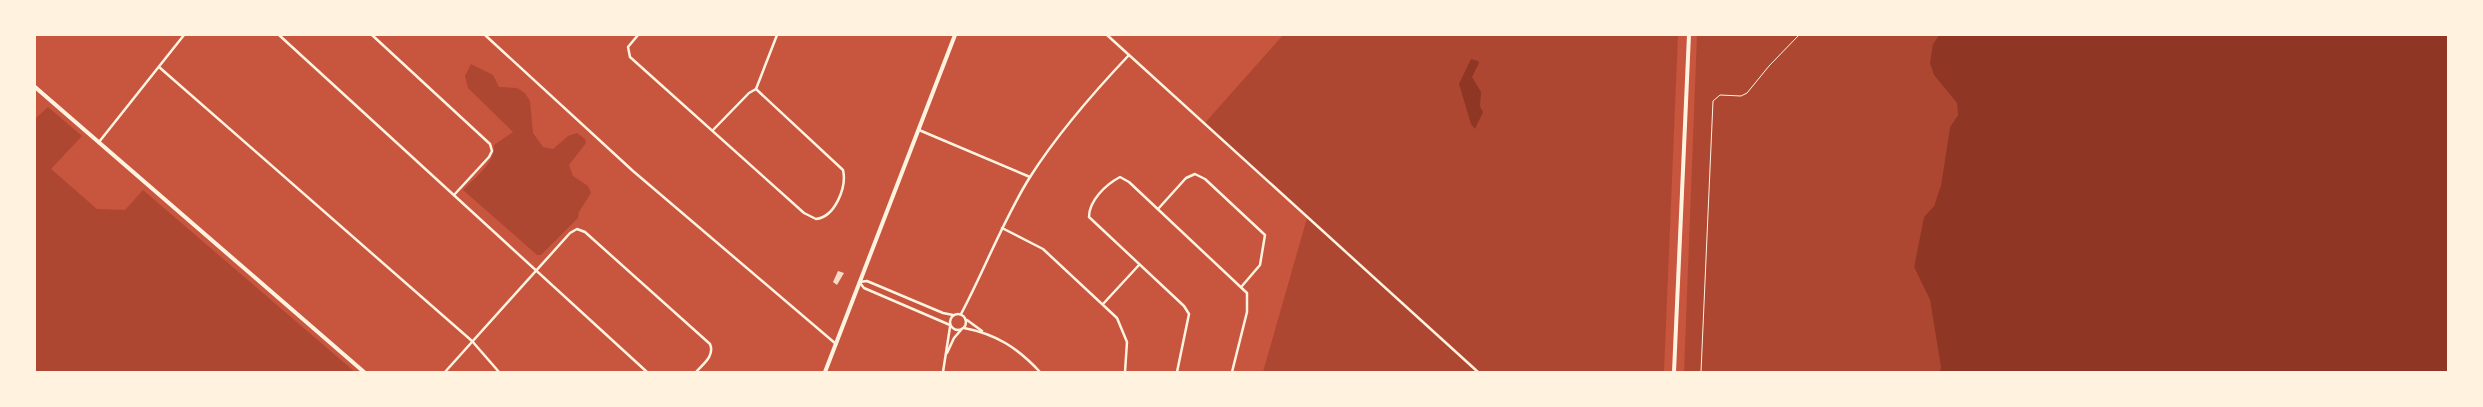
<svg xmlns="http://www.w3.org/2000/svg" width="2483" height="407" font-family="Signika,sans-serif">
  <rect width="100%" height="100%" fill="#c8553d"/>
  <!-- green -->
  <g fill="#ae4732">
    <path d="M1283 35H1678L1664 372H1263L1307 218 1204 124Z"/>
    <path d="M1697 35H1939L1933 44 1934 75 1958 103V115L1950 127 1941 185 1934 206 1924 218 1914 267 1930 300 1941 368 1939 372H1684Z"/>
    <path d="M471 64 493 75 499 87 517 88 525 93 530 101 533 133 543 147 553 149 568 136 577 133 585 139 586 143 569 165 573 176 588 186 591 193 579 212 578 218 541 255H537L463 190C474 178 496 162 494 145L513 132 468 88 465 76Z"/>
    <path d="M48 107 82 136 51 169 97 209 125 210 143 190 355 372H35V119Z"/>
  </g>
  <!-- water -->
  <g fill="#8f3625">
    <path d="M1939 35H2448V372H1939L1941 368 1930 300 1914 267 1924 217 1934 206 1941 185 1950 127 1958 115 1957 103 1934 75 1930 63 1933 44Z"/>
    <path d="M1471 59 1478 61 1479 63 1472 77 1481 92 1480 106 1483 112 1475 129 1471 124 1459 84Z"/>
  </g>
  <!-- building -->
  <path fill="#f7dbc8" d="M838 271 844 273 837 285 833 282Z"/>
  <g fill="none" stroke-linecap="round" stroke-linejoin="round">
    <!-- path -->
    <path stroke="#fff3e0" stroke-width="1" d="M1701 372 1713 101 1720 95 1741 96 1747 93 1769 66 1799 35"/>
    <!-- minor -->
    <g stroke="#fff3e0" stroke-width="2.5">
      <path d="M279 35 647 372"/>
      <path d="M372 35 490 144 492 151 489 157 454 195"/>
      <path d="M485 35 633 171 836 344"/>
      <path d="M638 35 628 47 630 57 804 213 816 219C835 217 847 187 843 170L756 89"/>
      <path d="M1107 35 1478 372"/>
      <path d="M159 67 472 341 499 372"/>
      <path d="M713 130 749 93 756 89 777 35"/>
      <path d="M919 130 1030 177"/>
      <path d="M99 142 184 35"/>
      <path d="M1158 209 1186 178 1195 174 1205 179 1265 235 1260 265 1242 286"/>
      <path d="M1002 228 1043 249 1117 318 1127 342 1125 372"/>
      <path d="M859 282 867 281 943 313 953 315"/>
      <path d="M860 283 864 288 950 325"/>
      <path d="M1103 304 1139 265"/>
      <circle cx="958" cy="322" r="8"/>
      <path d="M961 314C985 269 1003 220 1030 177 1058 133 1093 93 1129 55"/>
      <path d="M967 320 982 331"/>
      <path d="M964 328C996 334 1018 348 1040 372"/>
      <path d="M947 353 954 338 961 330"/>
      <path d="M445 372 570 233 577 229 585 232 710 344C715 356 703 364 696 372"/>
      <path d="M943 372 950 327"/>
      <path d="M1177 372 1189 314 1184 306 1089 217C1089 201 1105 185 1120 177L1129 182 1247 293V312L1232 372"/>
    </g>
    <!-- secondary -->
    <g stroke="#fff3e0" stroke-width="4">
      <path d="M35 87 364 372"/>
      <path d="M825 372 955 35"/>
      <path d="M1674 372 1689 35"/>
    </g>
  </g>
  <!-- border -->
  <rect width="2483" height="407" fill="none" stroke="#fff3e0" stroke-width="72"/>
</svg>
